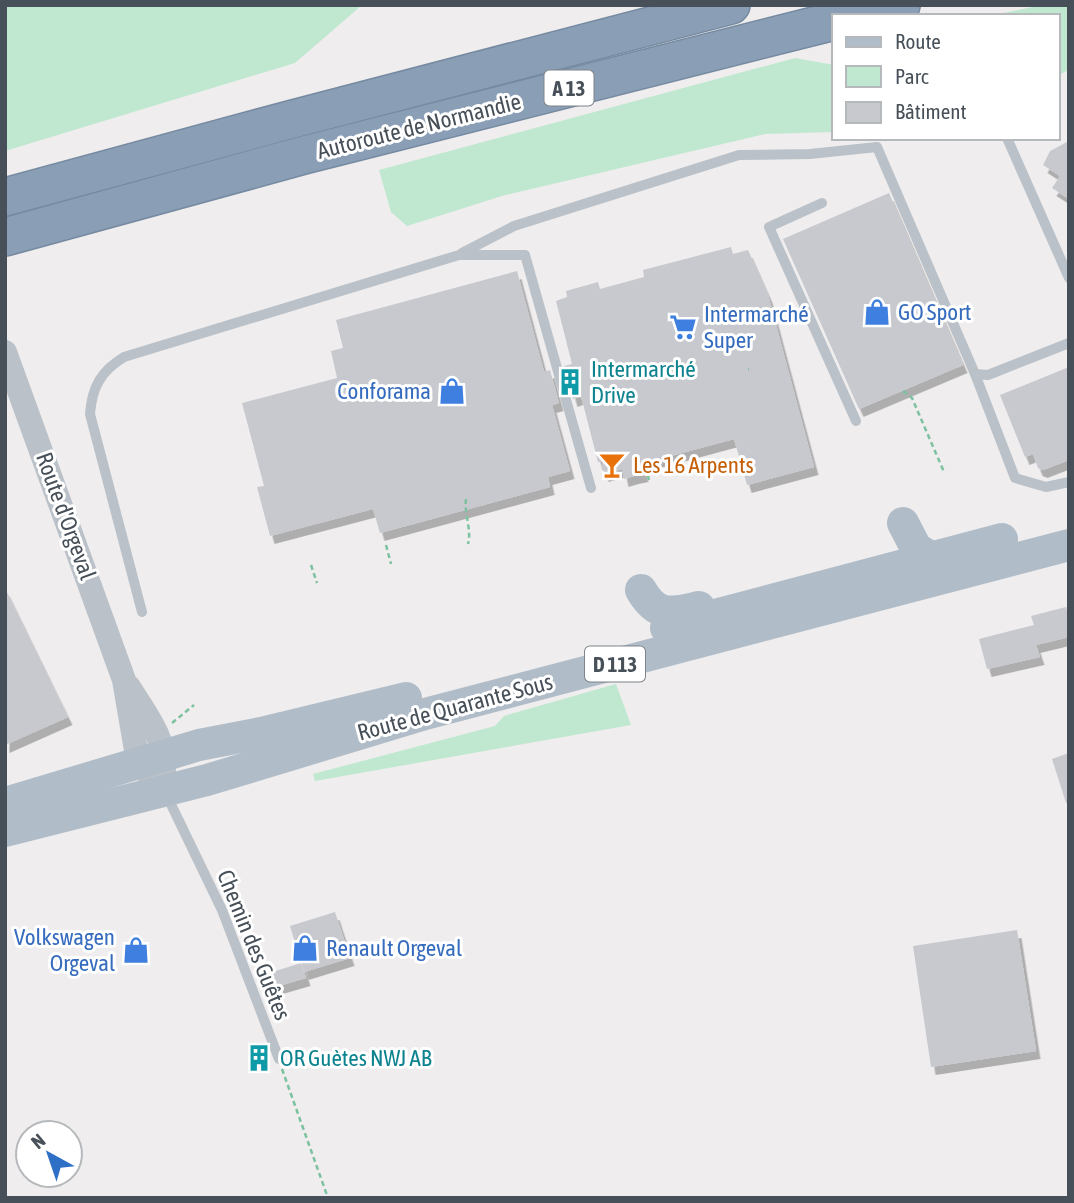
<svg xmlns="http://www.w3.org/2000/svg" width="1074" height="1203" font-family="'Asap Condensed',sans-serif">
  <defs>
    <filter id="shadow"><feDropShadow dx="4.5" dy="8" stdDeviation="0" flood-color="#0004"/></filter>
  </defs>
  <rect width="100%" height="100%" fill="#efeded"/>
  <!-- green -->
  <g fill="#c0e8d0">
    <path d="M5 5H362L295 63 5 151Z"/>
    <path d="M1042 5H1069V70L1058 75V16H989Z"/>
    <path d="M795 58 834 65V132L765 134 502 196 407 226 391 212 379 170Z"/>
    <path d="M616 684 631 725 315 781 313 774 495 726 504 716Z"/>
  </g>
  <!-- building -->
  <g fill="#c7c9cf" filter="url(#shadow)">
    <path d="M1069 141V199L1052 188 1060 176 1043 165 1050 151Z"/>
    <path d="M889 193 963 365 859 409 783 239Z"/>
    <path d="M731 247 733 254 748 250 768 295 814 467 747 485 734 439 641 464 644 474 634 476 624 479 622 469 604 474 602 462H598L581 396 573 399 564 366 572 364 556 301 567 297 566 291 598 282 600 289 644 277 643 270Z"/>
    <path d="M517 271 544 372 550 370 559 403 552 405 570 471 548 477 550 487 380 533 373 509 270 536 257 487 264 486 242 403 337 378 331 351 343 348 336 320Z"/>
    <path d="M1069 367V460L1043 470 1038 468 1033 454 1025 457 1000 395Z"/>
    <path d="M5 588 68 717 5 745Z"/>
    <path d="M1066 607 1069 617V637L1036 645 1040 657 987 669 979 639 1034 625 1031 616Z"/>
    <path d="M1069 753V803H1066L1052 759Z"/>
    <path d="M335 912 350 958 304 972 290 926Z"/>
    <path d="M1017 930 1036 1051 931 1067 913 946Z"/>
    <path d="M301 963 306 978 268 989 263 975Z"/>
  </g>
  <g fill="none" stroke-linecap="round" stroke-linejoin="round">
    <defs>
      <g id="motorway">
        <path d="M857 16 901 5"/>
        <path d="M5 197 293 119 731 5"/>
        <path d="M5 237 304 155 834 21"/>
      </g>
    </defs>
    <!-- motorway casing -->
    <use href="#motorway" stroke="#768aa1" stroke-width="40"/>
    <!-- path -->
    <g stroke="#7dc2a0" stroke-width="2.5" stroke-dasharray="5 3.5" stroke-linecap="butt">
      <path d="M748 369H749"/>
      <path d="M903 391 912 398 944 472"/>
      <path d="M642 469 648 475 649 481"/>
      <path d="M466 499C464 514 472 530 468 544"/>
      <path d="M386 545 391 564"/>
      <path d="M311 565 317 583"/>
      <path d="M172 723 194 705"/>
      <path d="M282 1069 328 1198"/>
    </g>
    <!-- service -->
    <g stroke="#bac1c8" stroke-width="10">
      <path d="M1007 138 1069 278"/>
      <path d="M822 203 769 227 856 421"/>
      <path d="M462 253 514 226 739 155 810 154 877 147 975 374 1015 478 1046 487 1069 482"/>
      <path d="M975 374 988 375 1069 343"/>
      <path d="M142 612 90 414C92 387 101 371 124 357L459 255H525L591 488"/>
      <path d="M166 794 222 910 279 1059"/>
    </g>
    <!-- tertiary -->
    <g stroke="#bac1c8" stroke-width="24">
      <path d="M5 352 124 680 138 762 164 790"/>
      <path d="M129 687C145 713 166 738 164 770"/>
    </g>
    <!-- primary -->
    <g stroke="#b0bcc8" stroke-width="32">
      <path d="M903 523 916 548 930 557"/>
      <path d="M641 590C657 618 671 613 699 607"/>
      <path d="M666 628 1002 539"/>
      <path d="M5 803 199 745 261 733 406 698"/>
      <path d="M5 831 207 780 425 714 1069 545"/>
    </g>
    <!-- motorway -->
    <use href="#motorway" stroke="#8a9fb6" stroke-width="37"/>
  </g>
  <!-- icons -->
  <defs>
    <symbol id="shop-bare" viewBox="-9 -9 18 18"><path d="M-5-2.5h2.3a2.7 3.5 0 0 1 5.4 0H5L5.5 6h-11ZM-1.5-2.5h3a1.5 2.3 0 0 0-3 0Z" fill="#3f7fe0" stroke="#fff" stroke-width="2.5" paint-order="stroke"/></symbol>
    <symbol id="supermarket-bare" viewBox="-9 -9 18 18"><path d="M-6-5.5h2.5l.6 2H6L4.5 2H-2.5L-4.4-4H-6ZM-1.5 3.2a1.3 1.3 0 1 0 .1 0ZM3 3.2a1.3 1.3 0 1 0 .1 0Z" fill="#3f7fe0" stroke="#fff" stroke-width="2.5" paint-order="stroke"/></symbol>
    <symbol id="building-bare" viewBox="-9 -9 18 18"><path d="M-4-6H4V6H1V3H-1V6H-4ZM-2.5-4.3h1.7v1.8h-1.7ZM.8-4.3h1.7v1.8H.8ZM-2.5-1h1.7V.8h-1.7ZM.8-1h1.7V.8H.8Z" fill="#0f9aa8" stroke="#fff" stroke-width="2.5" paint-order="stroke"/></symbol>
    <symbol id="bar-bare" viewBox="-9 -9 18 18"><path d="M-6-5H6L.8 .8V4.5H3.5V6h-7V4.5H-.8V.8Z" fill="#e8710a" stroke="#fff" stroke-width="2.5" paint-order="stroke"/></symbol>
  </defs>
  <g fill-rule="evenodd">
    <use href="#shop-bare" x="858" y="293" width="38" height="38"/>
    <use href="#supermarket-bare" x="664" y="308" width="38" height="38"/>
    <use href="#building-bare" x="551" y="363" width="38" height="38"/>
    <use href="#shop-bare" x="433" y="372" width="38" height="38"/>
    <use href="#bar-bare" x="593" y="446" width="38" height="38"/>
    <use href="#shop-bare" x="286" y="929" width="38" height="38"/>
    <use href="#shop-bare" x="117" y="931" width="38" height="38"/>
    <use href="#building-bare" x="240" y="1039" width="38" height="38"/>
  </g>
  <g text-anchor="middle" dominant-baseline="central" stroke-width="6" stroke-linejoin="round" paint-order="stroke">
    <!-- shield labels -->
    <g fill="#fff" stroke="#7e848a" stroke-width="2">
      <rect x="544.5" y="70.5" width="49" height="35" rx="5"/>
      <rect x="585" y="646.5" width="60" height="35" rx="5"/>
    </g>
    <g font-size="21" font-weight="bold" fill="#475058">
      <text x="569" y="88">A 13</text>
      <text x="615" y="664">D 113</text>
    </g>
    <!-- street labels -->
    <g font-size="23" fill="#475058" stroke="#fff">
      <text transform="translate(419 126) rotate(-14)">Autoroute de Normandie</text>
      <text transform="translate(66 516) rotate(70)">Route d'Orgeval</text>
      <text transform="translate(455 707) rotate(-15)">Route de Quarante Sous</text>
      <text transform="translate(254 945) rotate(68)">Chemin des Guêtes</text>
    </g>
    <!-- shop labels -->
    <g font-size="23" fill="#366cbe" stroke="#fff" text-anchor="start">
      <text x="898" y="312">GO Sport</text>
      <text x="704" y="314">Intermarché<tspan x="704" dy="26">Super</tspan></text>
      <text x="431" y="391" text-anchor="end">Conforama</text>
      <text x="115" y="937" text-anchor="end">Volkswagen<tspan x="115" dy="26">Orgeval</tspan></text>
      <text x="326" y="948">Renault Orgeval</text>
    </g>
    <!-- culture labels -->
    <g font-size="23" fill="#0d838f" stroke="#fff" text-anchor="start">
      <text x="591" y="369">Intermarché<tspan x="591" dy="26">Drive</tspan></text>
      <text x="280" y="1058">OR Guètes NWJ AB</text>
    </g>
    <!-- food labels -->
    <g font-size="23" fill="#c56008" stroke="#fff" text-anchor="start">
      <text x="633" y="465">Les 16 Arpents</text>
    </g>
  </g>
  <!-- border -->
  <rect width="1074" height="1203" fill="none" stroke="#475058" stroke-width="14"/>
  <!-- legend -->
  <rect x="832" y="14" width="228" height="126" fill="#ffffff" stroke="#b5b9bc" stroke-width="2"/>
  <rect x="846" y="37" width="35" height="10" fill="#b0bcc8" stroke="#b5b9bc" stroke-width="2"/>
  <text x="895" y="49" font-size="21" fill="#475058">Route</text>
  <rect x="846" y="66" width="35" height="21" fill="#c0e8d0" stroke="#b5b9bc" stroke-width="2"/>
  <text x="895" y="84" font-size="21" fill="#475058">Parc</text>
  <rect x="846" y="102" width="35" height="21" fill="#c7c9cf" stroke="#b5b9bc" stroke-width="2"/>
  <text x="895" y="119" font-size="21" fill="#475058">Bâtiment</text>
  <!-- north arrow -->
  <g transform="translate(49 1154) rotate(320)"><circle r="33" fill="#ffffff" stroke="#b5b9bc" stroke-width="2"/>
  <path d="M0-5L12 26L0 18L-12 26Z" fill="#2f70c7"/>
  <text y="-10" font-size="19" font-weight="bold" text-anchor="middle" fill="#475058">N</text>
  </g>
</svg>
